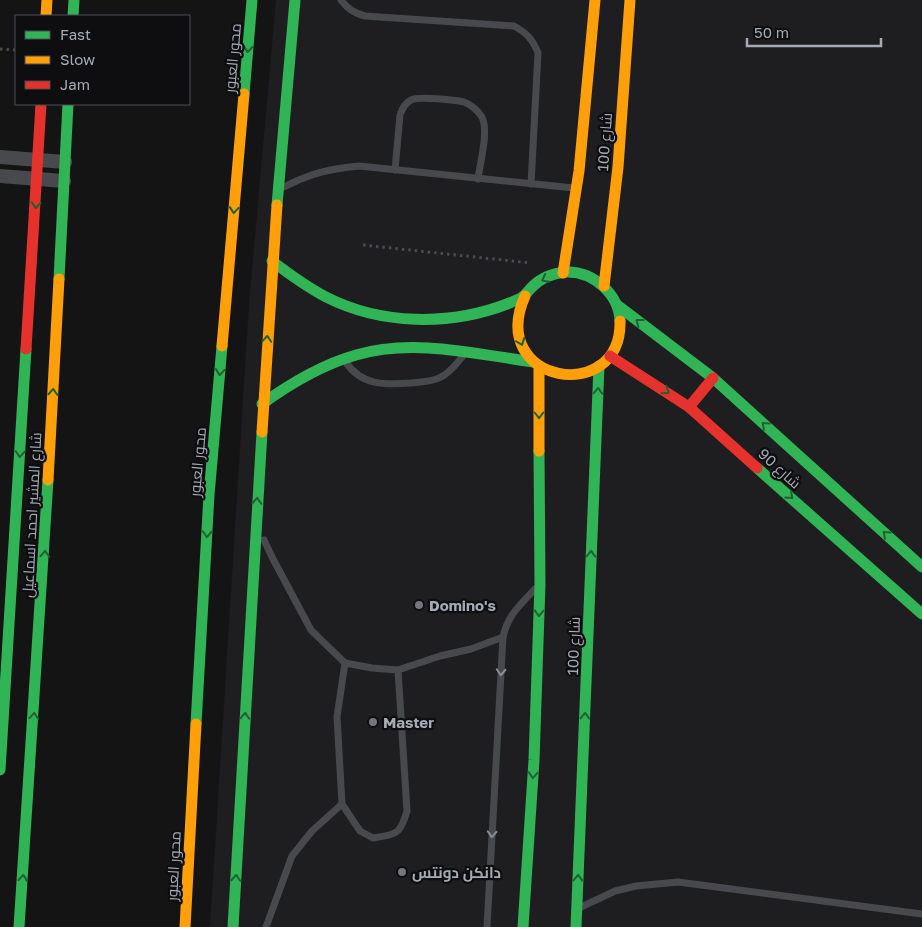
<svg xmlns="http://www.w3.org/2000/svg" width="922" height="927" font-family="'Golos Text',Cairo,sans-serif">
  <rect width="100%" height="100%" fill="#141414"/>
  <!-- built -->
  <path fill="#1e1e20" d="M276 0H922V927H210L249 304Z"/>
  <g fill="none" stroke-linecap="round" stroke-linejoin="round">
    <!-- path -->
    <g stroke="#4a4b4f" stroke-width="3" stroke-dasharray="2.5 4" stroke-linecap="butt">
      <path d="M0 49 16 50"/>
      <path d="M363 245 531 263"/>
    </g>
    <!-- lane -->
    <g stroke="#48494d" stroke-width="7">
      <path d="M341 0C348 9 354 13 365 16L514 26C527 33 533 40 538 53L531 184"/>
      <path d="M395 170 400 115C402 109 405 103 411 100 418 96 456 100 464 102 472 105 478 111 482 117 489 131 480 163 478 179"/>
      <path d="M284 187C311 173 329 169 359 166L574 188"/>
      <path d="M345 361C361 386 385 385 411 383 421 382 432 382 441 377 450 373 457 363 463 356"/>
      <path d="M264 540 273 559 311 630 345 663 372 668 398 670 440 656 471 649 503 637"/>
      <path d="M345 663 337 717 342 804 360 831 373 838C397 834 400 835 407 811L398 670"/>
      <path d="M579 908 615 891 636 886 678 882 922 914"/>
      <path d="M266 927 292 856 312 831 342 804"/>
      <path d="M487 927 503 637C507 616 521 604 535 589"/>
    </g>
    <!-- street -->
    <g stroke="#48494d" stroke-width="14">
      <path d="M0 157 65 162"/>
      <path d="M0 176 64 181"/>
    </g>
    <!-- fast -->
    <g stroke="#30b455" stroke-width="11">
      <path d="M73 16 74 0"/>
      <path d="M244 94 252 0"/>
      <path d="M277 205 295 0"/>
      <path d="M272 261C289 274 307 287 326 297 381 325 450 326 507 304 512 302 517 300 521 298 526 295 528 291 532 287 541 278 554 273 566 272 593 271 619 294 620 321"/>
      <path d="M59 279 68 104"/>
      <path d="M617 305 713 378 922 567"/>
      <path d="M262 404C291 383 321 365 356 355 413 338 476 354 533 362"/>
      <path d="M757 468 922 614"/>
      <path d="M196 724 209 495 222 346"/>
      <path d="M0 770 26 349"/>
      <path d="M19 927 48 480"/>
      <path d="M233 927 262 432"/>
      <path d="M523 927 534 760 540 584 539 451"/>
      <path d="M576 927 599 366"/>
    </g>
    <!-- slow -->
    <g stroke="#ff9f0a" stroke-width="11">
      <path d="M46 16 47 0"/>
      <path d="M563 273 579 171 595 0"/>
      <path d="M604 286 618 167 630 0"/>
      <path d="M525 296C486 384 622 406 620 321"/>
      <path d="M222 346 244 94"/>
      <path d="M539 366V451"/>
      <path d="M262 432 277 205"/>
      <path d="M48 480 59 279"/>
      <path d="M185 927 196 724"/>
    </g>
    <!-- jam -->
    <g stroke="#e5322d" stroke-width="11">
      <path d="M26 349 41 104"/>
      <path d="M610 356 689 407 757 468"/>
      <path d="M689 407 713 378"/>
    </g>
  </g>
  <!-- one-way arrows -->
  <defs><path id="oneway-chevron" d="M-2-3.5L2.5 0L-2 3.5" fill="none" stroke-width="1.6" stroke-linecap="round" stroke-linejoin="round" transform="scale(1.25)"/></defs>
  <g stroke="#1f6132">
    <use href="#oneway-chevron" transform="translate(248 49) rotate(95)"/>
    <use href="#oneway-chevron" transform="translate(36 205) rotate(94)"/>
    <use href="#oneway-chevron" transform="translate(234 210) rotate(95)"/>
    <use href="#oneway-chevron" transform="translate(545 279) rotate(153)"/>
    <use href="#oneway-chevron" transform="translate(639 322) rotate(-143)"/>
    <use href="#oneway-chevron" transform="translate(267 339) rotate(-86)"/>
    <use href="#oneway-chevron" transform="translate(521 342) rotate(69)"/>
    <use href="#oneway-chevron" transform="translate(220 372) rotate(95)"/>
    <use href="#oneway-chevron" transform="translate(598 391) rotate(-88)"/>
    <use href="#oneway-chevron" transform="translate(666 391) rotate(33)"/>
    <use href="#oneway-chevron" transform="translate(53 392) rotate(-87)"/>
    <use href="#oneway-chevron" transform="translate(539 415) rotate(90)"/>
    <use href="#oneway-chevron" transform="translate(765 425) rotate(-138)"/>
    <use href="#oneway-chevron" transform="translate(20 454) rotate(94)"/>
    <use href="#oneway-chevron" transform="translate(790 496) rotate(42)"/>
    <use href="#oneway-chevron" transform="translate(257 501) rotate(-87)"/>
    <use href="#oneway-chevron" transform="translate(207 534) rotate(93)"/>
    <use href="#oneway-chevron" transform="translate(886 534) rotate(-138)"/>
    <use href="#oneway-chevron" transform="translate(45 554) rotate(-87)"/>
    <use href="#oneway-chevron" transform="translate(591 554) rotate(-88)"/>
    <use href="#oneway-chevron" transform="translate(539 613) rotate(92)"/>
    <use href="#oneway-chevron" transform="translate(34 716) rotate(-86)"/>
    <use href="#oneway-chevron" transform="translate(245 716) rotate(-87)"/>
    <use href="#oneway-chevron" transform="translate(585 716) rotate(-88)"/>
    <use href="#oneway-chevron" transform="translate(533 775) rotate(94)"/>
    <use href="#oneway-chevron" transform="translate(23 878) rotate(-85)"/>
    <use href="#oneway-chevron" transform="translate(236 878) rotate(-87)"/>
    <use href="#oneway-chevron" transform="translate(578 878) rotate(-88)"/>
  </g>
  <g stroke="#888e96">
    <use href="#oneway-chevron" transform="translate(501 672) rotate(93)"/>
    <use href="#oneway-chevron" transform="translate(492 834) rotate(93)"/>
  </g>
  <!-- markers -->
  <g fill="#72767d" stroke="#0e0e10" stroke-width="2">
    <circle cx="419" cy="605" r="5"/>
    <circle cx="373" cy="722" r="5"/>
    <circle cx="402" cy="872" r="5"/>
  </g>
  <g text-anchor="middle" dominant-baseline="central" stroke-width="4.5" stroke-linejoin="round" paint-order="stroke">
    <!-- street labels -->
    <g font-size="15" fill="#a4abb5" stroke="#0e0e10">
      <text transform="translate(232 58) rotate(-85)">محور العبور</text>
      <text transform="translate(604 142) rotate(-86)">شارع 100</text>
      <text transform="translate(197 462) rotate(-85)">محور العبور</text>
      <text transform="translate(780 468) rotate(42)">شارع 90</text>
      <text transform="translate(31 515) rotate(-87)">شارع المشير احمد اسماعيل</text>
      <text transform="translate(573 646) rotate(-88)">شارع 100</text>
      <text transform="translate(173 866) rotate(-87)">محور العبور</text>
    </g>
    <!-- poi labels -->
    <g font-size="15" font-weight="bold" fill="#a4abb5" stroke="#0e0e10" text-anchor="start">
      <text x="429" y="605">Domino's</text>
      <text x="383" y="722">Master</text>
      <text x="412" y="872">دانكن دونتس</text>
    </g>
  </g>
  <!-- legend -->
  <rect x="15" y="15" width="175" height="90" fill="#0e0e10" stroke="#4a4d52"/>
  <rect x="25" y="31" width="25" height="8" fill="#30b455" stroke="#4a4d52"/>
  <text x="60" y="40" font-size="15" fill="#a4abb5">Fast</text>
  <rect x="25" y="56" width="25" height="8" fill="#ff9f0a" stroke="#4a4d52"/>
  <text x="60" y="65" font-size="15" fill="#a4abb5">Slow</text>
  <rect x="25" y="81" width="25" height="8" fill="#e5322d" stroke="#4a4d52"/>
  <text x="60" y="90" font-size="15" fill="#a4abb5">Jam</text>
  <!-- scale -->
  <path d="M747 38v8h134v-8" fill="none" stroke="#a4abb5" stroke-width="2.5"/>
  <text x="754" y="38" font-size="15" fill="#a4abb5" stroke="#0e0e10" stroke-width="4" paint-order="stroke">50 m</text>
</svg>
